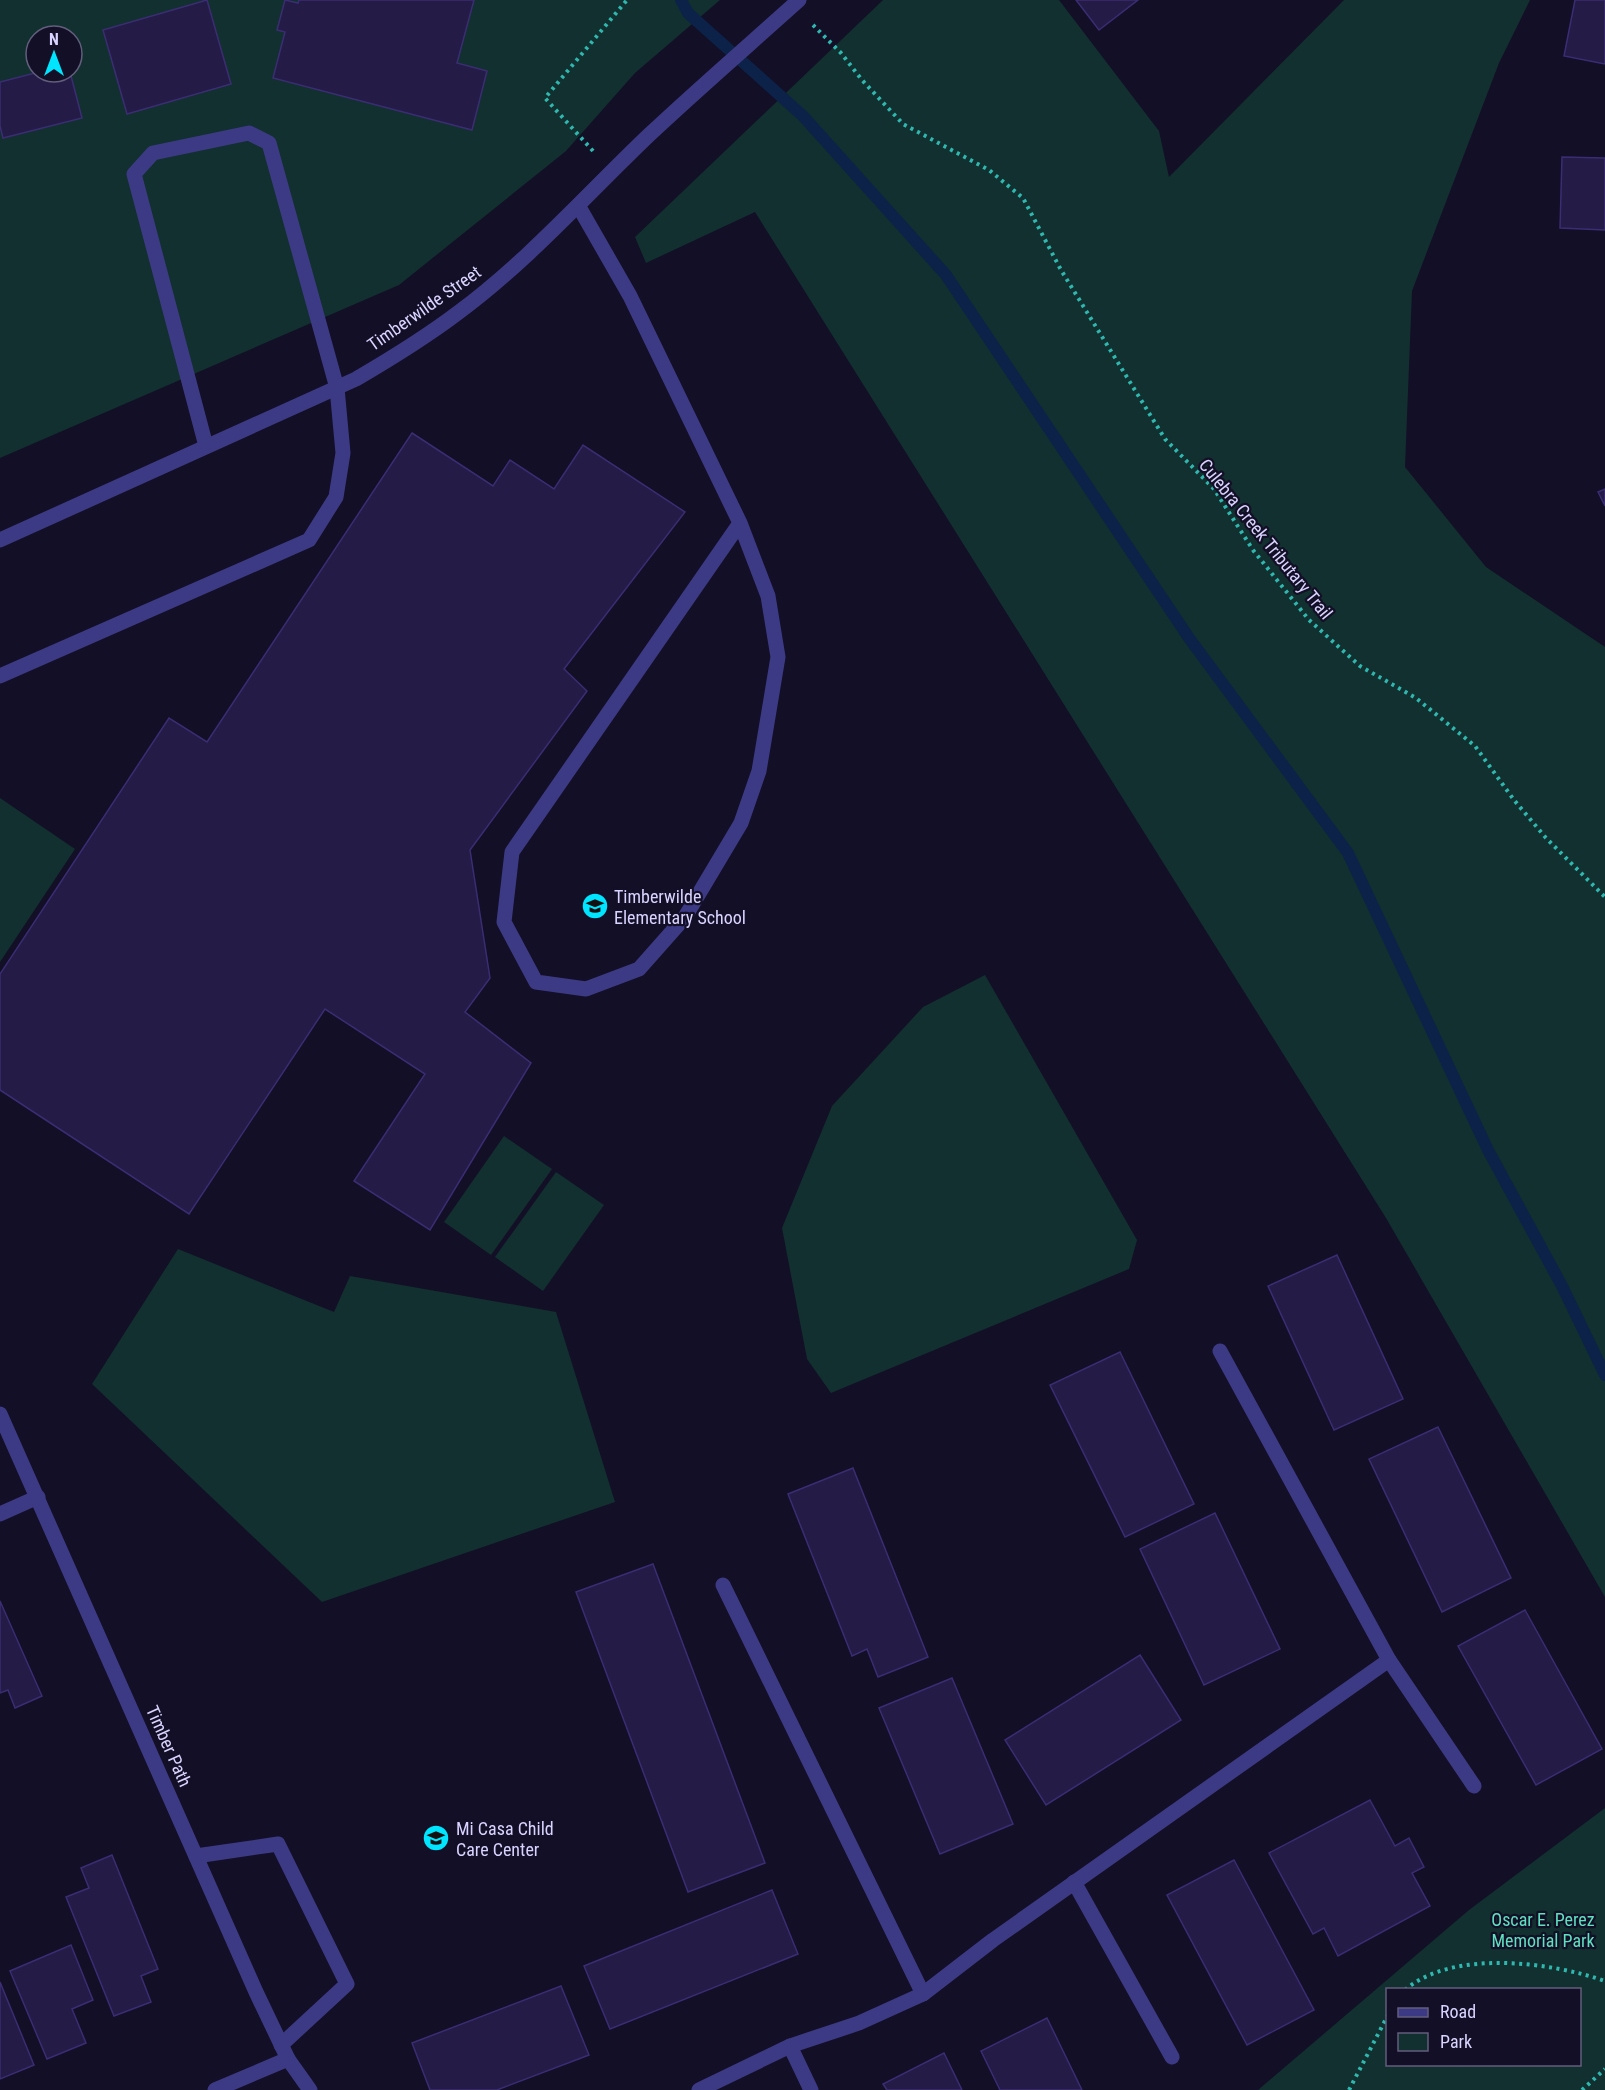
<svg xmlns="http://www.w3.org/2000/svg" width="1605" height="2090" font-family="'Roboto Condensed',sans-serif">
  <rect width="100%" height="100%" fill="#130f26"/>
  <!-- green -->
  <g fill="#12302f" fill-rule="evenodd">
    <path d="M0 0H720L635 73 566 151 399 285 0 458ZM36 36H72V72H36Z"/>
    <path d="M883 0H1059L1159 131 1169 177 1344 0H1530L1499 63 1412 291 1405 467 1486 567 1605 647V1597L1386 1218 755 212 646 263 635 237Z"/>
    <path d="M0 798 75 849 0 962Z"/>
    <path d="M985 975 1137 1240 1129 1269 831 1393 807 1359 782 1228 832 1106 923 1007Z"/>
    <path d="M504 1136 552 1169 491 1255 444 1222Z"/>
    <path d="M556 1172 604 1205 543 1291 495 1257Z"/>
    <path d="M178 1249 334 1312 350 1276 556 1312 615 1502 322 1602 92 1384Z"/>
    <path d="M1605 1808V2090H1258L1469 1910ZM1388 1990H1580V2064H1388Z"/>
  </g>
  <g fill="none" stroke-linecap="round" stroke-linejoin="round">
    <!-- stream -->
    <path stroke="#0c2248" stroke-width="12" d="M681 0 688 13 803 116 946 275 1189 638 1348 853 1488 1150 1562 1286 1605 1375"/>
  </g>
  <!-- building -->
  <g fill="#241b47" stroke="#3b2d73" stroke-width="1.5">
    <path d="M207 0 231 84 127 114 103 30Z"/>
    <path d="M285 0 298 3 299 0H474L457 63 487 71 472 130 273 78 285 32 277 30Z"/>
    <path d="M1076 0H1138L1099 30Z"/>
    <path d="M1575 0H1605V64L1564 56Z"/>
    <path d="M39 72H70L82 118 3 138 0 126V82Z"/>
    <path d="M1562 157 1605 158V230L1560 228Z"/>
    <path d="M412 433 493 486 510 460 554 489 583 445 685 512 564 669 587 691 470 850 490 978 465 1012 531 1063 430 1230 354 1181 425 1074 325 1009 189 1214 0 1090V974L169 718 207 742Z"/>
    <path d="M1605 489V506L1598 492Z"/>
    <path d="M1337 1255 1403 1399 1334 1430 1268 1286Z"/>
    <path d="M1120 1352 1194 1504 1125 1537 1050 1385Z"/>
    <path d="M1438 1427 1511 1578 1442 1612 1369 1459Z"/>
    <path d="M853 1468 928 1657 878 1677 867 1649 852 1656 788 1494Z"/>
    <path d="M1215 1513 1280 1649 1204 1685 1140 1549Z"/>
    <path d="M653 1564 765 1863 688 1892 576 1592Z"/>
    <path d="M0 1601 42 1696 15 1708 8 1690 0 1693Z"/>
    <path d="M1525 1610 1602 1749 1536 1785 1458 1646Z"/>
    <path d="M1140 1655 1181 1720 1046 1805 1005 1740Z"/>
    <path d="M952 1678 1013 1824 940 1854 879 1708Z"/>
    <path d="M1370 1800 1395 1846 1409 1838 1424 1867 1412 1873 1430 1906 1338 1956 1324 1928 1313 1934 1269 1853Z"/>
    <path d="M112 1855 158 1969 141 1976 151 2002 114 2016 66 1897 89 1888 81 1868Z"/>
    <path d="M1234 1860 1314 2010 1247 2045 1167 1895Z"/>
    <path d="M772 1890 798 1954 610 2029 584 1966Z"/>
    <path d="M71 1945 93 2000 72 2009 86 2043 47 2059 10 1971Z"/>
    <path d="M0 1982 34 2065 0 2079Z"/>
    <path d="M561 1986 589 2055 497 2090H430L412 2043Z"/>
    <path d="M1047 2018 1082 2090H1000L981 2051Z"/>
    <path d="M944 2053 962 2090H887L883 2084Z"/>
  </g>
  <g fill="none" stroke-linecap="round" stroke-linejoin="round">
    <!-- path -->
    <g stroke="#2fb8b0" stroke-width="4" stroke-dasharray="3 4.5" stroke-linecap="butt">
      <path d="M813 25 841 53 862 80 903 124 989 170 1023 198 1061 270 1165 439 1214 489 1253 550 1309 620 1360 666 1416 698 1475 746 1514 800 1546 838 1605 897"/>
      <path d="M593 151 545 98 627 0"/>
      <path d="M1405 1990C1452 1949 1551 1962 1605 1981"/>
      <path d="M1349 2090 1388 2015"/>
      <path d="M1582 2090 1605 2069"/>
    </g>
    <!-- service -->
    <g stroke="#3d3a85" stroke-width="15">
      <path d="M579 207 630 296 740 523 768 596 778 657 759 771 741 823 685 917 639 969 586 989 536 982 504 922 512 852 740 523"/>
      <path d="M0 676 309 540 336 497 343 453 337 388 269 143 249 133 153 153 134 174 206 446"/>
      <path d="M723 1585 923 1994"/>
      <path d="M1389 1660 1474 1786"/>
      <path d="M196 1856 278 1844 347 1984 281 2045"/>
      <path d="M1074 1882 1172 2057"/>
      <path d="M790 2046 859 2023 923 1994 993 1940 1389 1660 1220 1351"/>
      <path d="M699 2090 790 2046 811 2090"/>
    </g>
    <!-- minor -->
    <g stroke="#3d3a85" stroke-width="15">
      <path d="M0 1514 38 1497"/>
      <path d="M215 2090 288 2059"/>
    </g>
    <!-- tertiary -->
    <g stroke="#3d3a85" stroke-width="15">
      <path d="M0 540 356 379C392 358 426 337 459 312 529 260 587 194 649 135 698 89 749 45 799 0"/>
      <path d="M0 1414 256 1992 288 2059 310 2090"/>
    </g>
  </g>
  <!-- icons -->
  <defs>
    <symbol id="school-disc" viewBox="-11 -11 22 22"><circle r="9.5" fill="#00e5ff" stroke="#130f26"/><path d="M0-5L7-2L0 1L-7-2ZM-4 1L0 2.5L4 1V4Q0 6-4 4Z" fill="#111"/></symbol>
  </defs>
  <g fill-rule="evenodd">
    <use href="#school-disc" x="580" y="891" width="30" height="30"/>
    <use href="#school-disc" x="421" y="1823" width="30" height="30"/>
  </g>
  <g text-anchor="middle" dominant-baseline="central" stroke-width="4.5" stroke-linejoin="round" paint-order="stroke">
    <!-- street labels -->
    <g font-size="18" fill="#d9d4ff" stroke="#130f26">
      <text transform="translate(424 308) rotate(-35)">Timberwilde Street</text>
      <text transform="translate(1266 539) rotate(51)">Culebra Creek Tributary Trail</text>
      <text transform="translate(169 1746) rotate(66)">Timber Path</text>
    </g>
    <!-- poi labels -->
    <g font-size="18" fill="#d9d4ff" stroke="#130f26" text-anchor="start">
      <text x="614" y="896">Timberwilde<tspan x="614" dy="21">Elementary School</tspan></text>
      <text x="456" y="1828">Mi Casa Child<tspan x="456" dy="21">Care Center</tspan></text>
    </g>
    <!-- park labels -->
    <g font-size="18" fill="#5fe0c0" stroke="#130f26">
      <text x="1543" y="1919">Oscar E. Perez<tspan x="1543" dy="21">Memorial Park</tspan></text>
    </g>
  </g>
  <!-- legend -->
  <rect x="1386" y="1988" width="195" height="78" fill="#130f26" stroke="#625e7d" stroke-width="1.5"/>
  <rect x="1398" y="2008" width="30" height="9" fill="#3d3a85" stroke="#625e7d" stroke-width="1.5"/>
  <text x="1440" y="2018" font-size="18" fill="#d9d4ff">Road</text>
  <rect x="1398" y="2033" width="30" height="18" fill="#12302f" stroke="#625e7d" stroke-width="1.5"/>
  <text x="1440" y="2048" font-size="18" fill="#d9d4ff">Park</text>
  <!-- north arrow -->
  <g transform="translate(54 54)"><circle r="28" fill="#130f26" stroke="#625e7d" stroke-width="1.5"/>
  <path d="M0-4.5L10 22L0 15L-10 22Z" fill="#00e5ff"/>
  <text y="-9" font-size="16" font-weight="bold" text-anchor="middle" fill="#d9d4ff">N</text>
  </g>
</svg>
